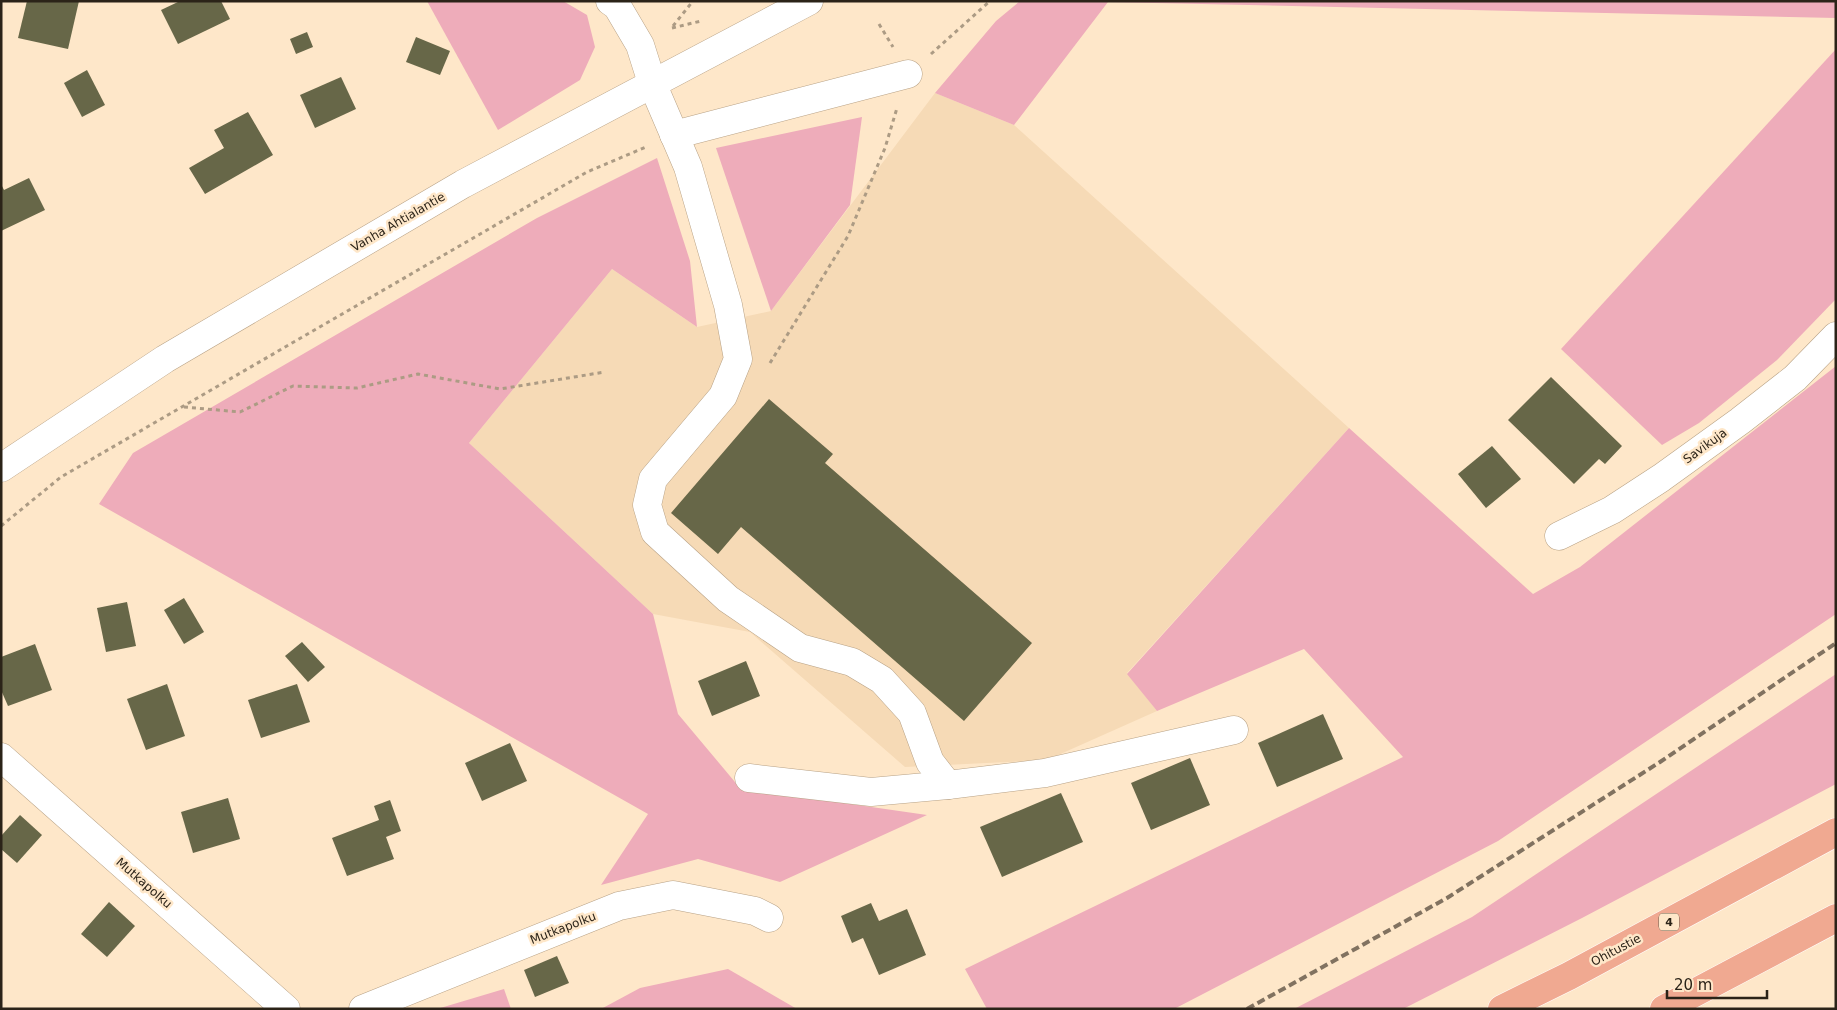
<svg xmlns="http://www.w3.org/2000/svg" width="1837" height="1010" font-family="'DejaVu Sans',sans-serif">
  <rect width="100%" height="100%" fill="#fee7c9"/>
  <!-- built -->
  <path fill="#f6dab6" d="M935 93 1014 125 1349 428 1127 673 1157 711 1047 760 905 767 750 632 653 614 469 443 612 269 697 327 771 311Z"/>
  <!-- green -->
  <g fill="#eeacba">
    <path d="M427 1H563L587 15 595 47 580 80 498 130Z"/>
    <path d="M1020 1H1836V18L1108 2 1014 125 935 93 996 21Z"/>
    <path d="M1836 49V299L1777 360 1699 423 1662 445 1561 349Z"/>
    <path d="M862 117 850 205 771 311 716 148Z"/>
    <path d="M657 158 690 261 697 327 612 269 469 443 653 614 678 714 740 788 927 815 780 882 698 859 601 885 648 814 99 504 133 453 537 218Z"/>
    <path d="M1836 366V614L1498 841 1174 1009H987L965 969 1403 757 1304 649 1157 711 1127 674 1349 428 1533 594 1580 567Z"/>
    <path d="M1836 674V784L1582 918 1403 1009H1294L1472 917Z"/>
    <path d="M728 969 797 1009H601L640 988Z"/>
    <path d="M504 989 511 1009H437Z"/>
  </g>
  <!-- building -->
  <g fill="#676748">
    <path d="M27 1H79L68 49 18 38Z"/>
    <path d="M180 1H221L230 19 178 44 161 10Z"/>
    <path d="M307 32 313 47 296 54 290 39Z"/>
    <path d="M416 37 450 51 440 75 406 62Z"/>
    <path d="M87 70 105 105 82 117 64 83Z"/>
    <path d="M341 77 356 109 315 128 300 95Z"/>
    <path d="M248 112 273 155 205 194 189 168 224 148 214 130Z"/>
    <path d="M29 178 45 210 1 231V184L4 190Z"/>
    <path d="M1551 377 1622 446 1605 464 1599 459 1574 484 1508 420Z"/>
    <path d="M769 399 833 454 825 463 1032 643 964 721 741 527 718 554 671 513Z"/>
    <path d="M1492 446 1521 479 1486 508 1458 474Z"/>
    <path d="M184 598 204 632 184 644 164 610Z"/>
    <path d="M127 602 136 646 106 652 97 608Z"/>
    <path d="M302 642 325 667 308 682 285 656Z"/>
    <path d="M35 644 52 690 8 706 1 690V657Z"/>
    <path d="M746 661 760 696 712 716 698 681Z"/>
    <path d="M167 684 185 736 146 750 127 699Z"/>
    <path d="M297 684 310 722 261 738 248 700Z"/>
    <path d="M1323 714 1343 759 1277 787 1258 743Z"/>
    <path d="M510 743 527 781 482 801 465 763Z"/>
    <path d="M1190 758 1210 805 1151 830 1131 783Z"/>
    <path d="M1061 793 1083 842 1002 877 980 827Z"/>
    <path d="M228 798 240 839 193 853 181 812Z"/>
    <path d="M390 800 401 831 386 837 394 859 347 876 332 838 379 820 374 806Z"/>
    <path d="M20 815 42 835 17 863 1 849V836Z"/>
    <path d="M109 902 135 926 107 957 81 934Z"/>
    <path d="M871 903 879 921 907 909 926 955 879 975 863 938 852 943 841 916Z"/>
    <path d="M557 956 569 983 535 997 524 970Z"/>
  </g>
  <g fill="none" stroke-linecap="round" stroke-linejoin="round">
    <defs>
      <g id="minor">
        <path d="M610 1 617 6 640 45 652 83 688 167 728 305 738 359 723 396 653 479 647 505 655 532 728 599 800 648 852 662 882 680 912 713 930 762 948 785 1045 773 1234 730"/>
        <path d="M674 135 908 74"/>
        <path d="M1 468 165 359 463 184 809 1"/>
        <path d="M1559 536 1612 510 1661 478 1740 421 1795 378 1836 336"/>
        <path d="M1 757 286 1009"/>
        <path d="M749 778 871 792 948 785"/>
        <path d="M363 1009 619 906 673 895 755 911 769 918"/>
      </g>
      <g id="highway">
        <path d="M1502 1009 1569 976 1836 832"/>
        <path d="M1664 1009 1836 918"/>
      </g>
    </defs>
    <!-- minor casing -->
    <use href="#minor" stroke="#b8a286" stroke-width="29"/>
    <!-- highway casing -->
    <use href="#highway" stroke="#fff" stroke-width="29"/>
    <!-- path -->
    <g stroke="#ac9b84" stroke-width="3" stroke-dasharray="4 4" stroke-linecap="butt">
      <path d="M879 24 893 47"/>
      <path d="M673 26 693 1"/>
      <path d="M672 28 701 21"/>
      <path d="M931 54 990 1"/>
      <path d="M770 363 848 236 885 148 897 108"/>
      <path d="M184 407 240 412 293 386 357 388 418 374 500 389 605 372"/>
      <path d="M1 526 61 477 587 172 646 147"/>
    </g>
    <!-- minor -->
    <use href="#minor" stroke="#fff" stroke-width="28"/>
    <!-- highway -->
    <use href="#highway" stroke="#f0a991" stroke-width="28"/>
    <!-- rail -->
    <path stroke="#817260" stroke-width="4" stroke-dasharray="8 4" stroke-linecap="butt" d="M1247 1009 1447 898 1660 762 1836 643"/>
  </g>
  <g text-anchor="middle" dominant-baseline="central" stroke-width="5" stroke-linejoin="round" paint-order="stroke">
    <!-- shield labels -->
    <rect fill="#fee7c9" stroke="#6a5e4d" stroke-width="1" x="1659" y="913.5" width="20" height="17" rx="4"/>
    <g font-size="11" font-weight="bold" fill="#2b2318">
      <text x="1669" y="922">4</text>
    </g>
    <!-- street labels -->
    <g font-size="12" fill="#2b2318" stroke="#fee7c9">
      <text transform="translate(398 222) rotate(-30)">Vanha Ahtialantie</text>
      <text transform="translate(1705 446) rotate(-36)">Savikuja</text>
      <text transform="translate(144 883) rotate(41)">Mutkapolku</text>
      <text transform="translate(563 928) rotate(-21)">Mutkapolku</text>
      <text transform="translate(1616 950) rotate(-28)">Ohitustie</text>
    </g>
  </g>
  <!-- border -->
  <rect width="1837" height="1010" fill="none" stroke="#2b2318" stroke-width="5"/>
  <!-- scale -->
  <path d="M1667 990v8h100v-8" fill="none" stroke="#2b2318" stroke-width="2.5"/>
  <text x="1674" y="990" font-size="15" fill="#2b2318" stroke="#fee7c9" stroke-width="4" paint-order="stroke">20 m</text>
</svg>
